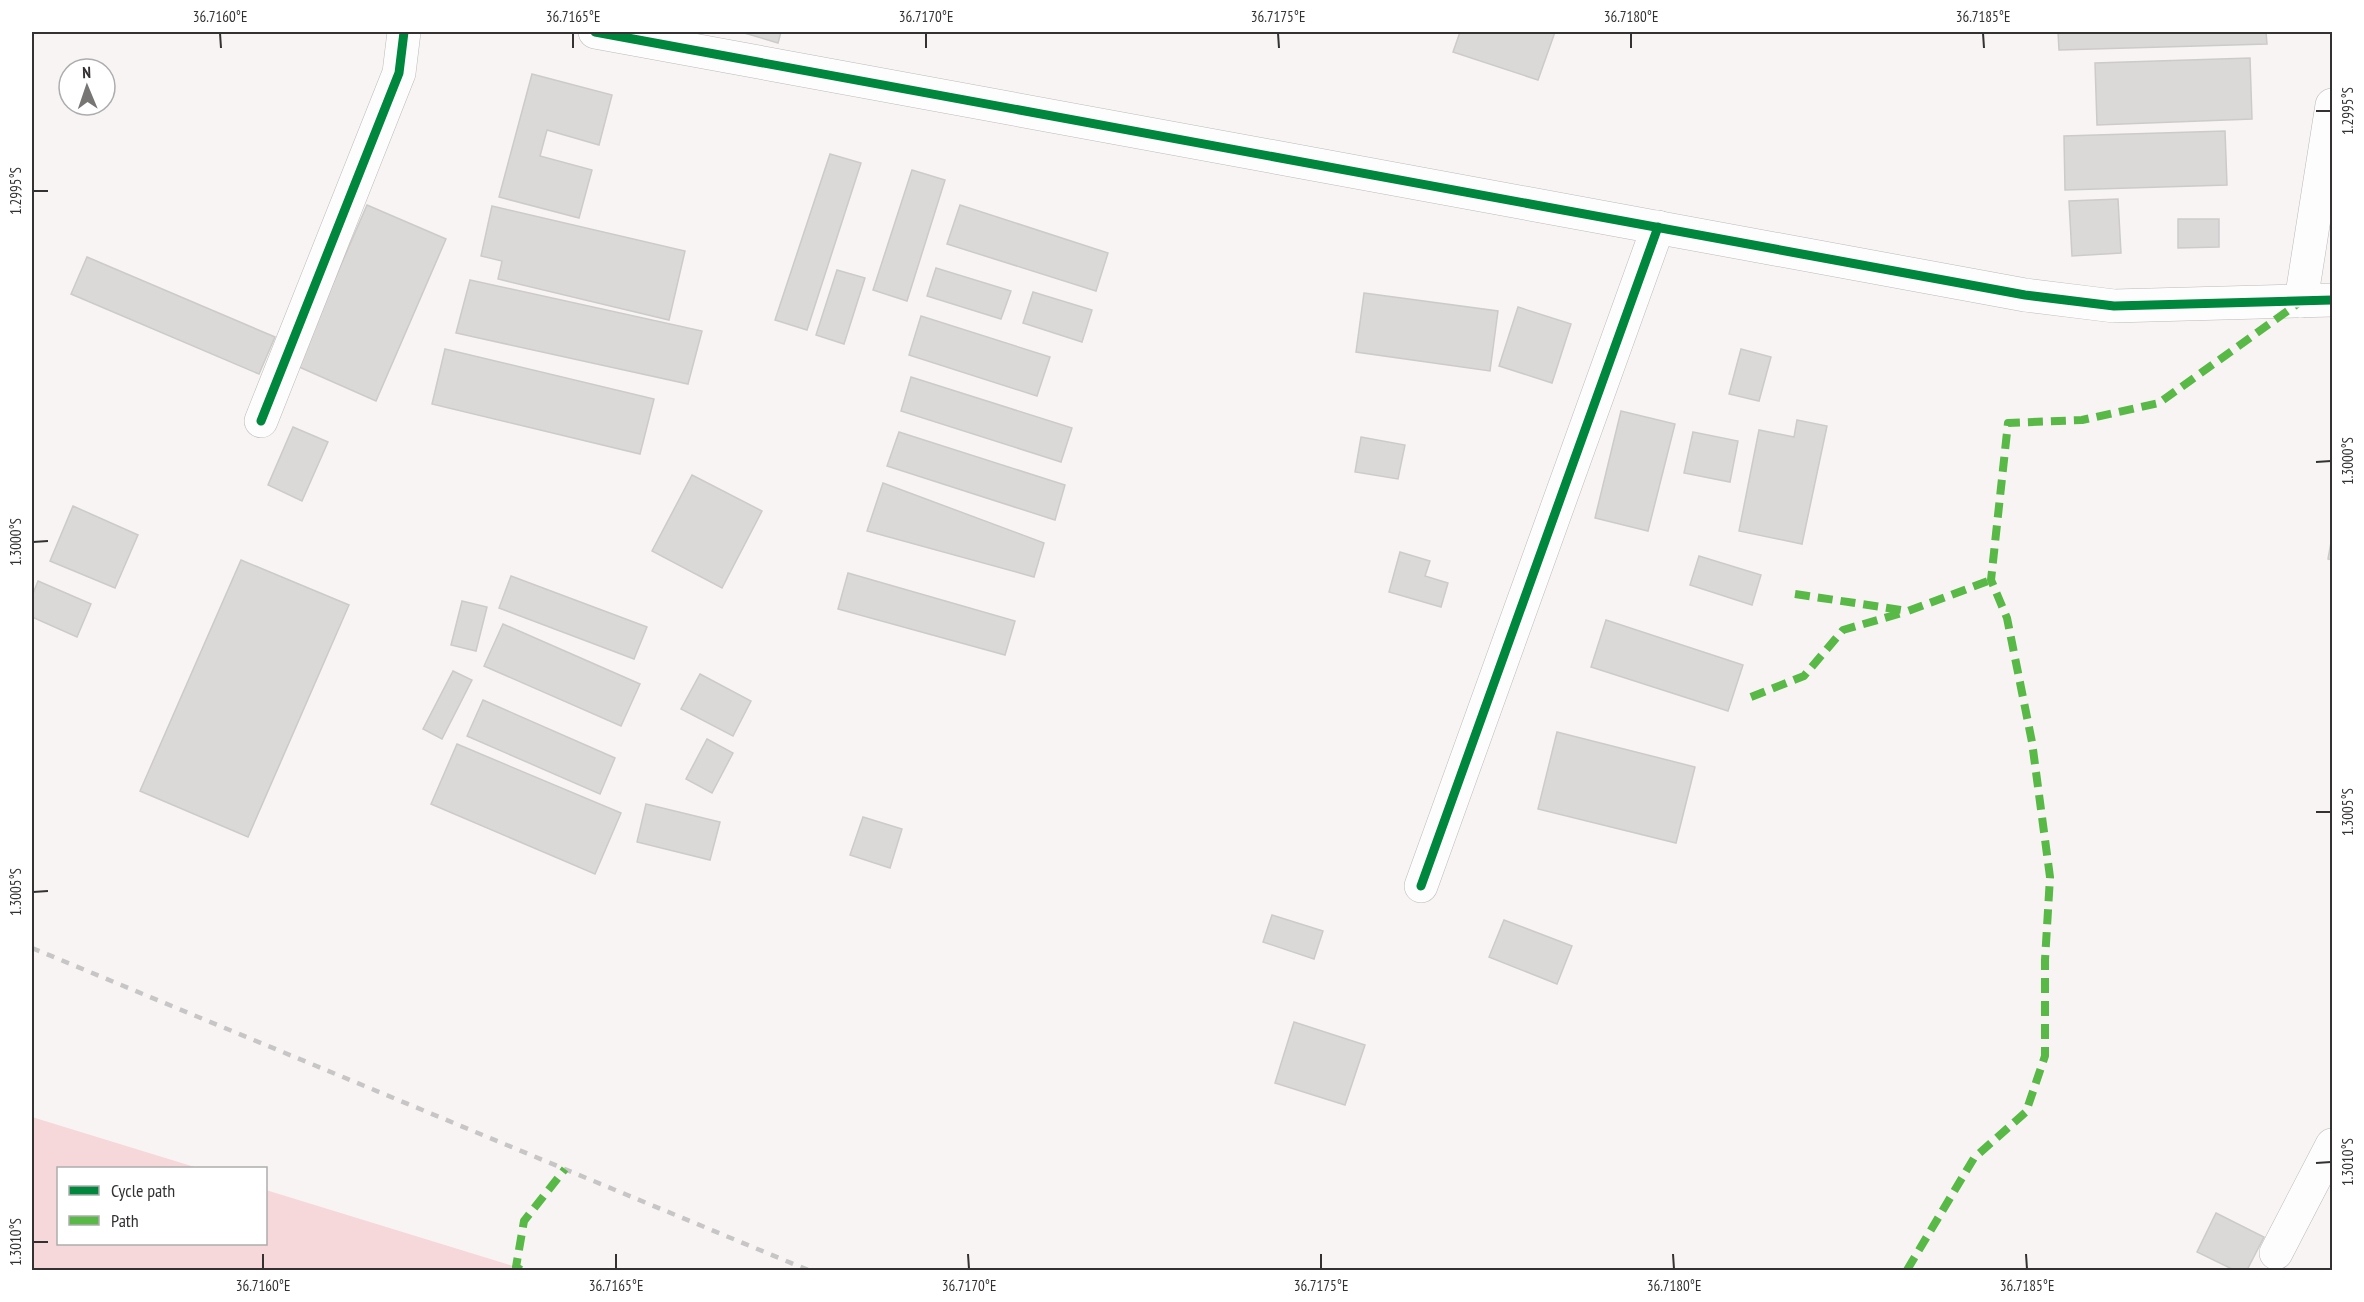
<svg xmlns="http://www.w3.org/2000/svg" width="2364" height="1302" font-family="'PT Sans Narrow',sans-serif">
  <rect width="100%" height="100%" fill="#f8f4f4"/>
  <!-- green -->
  <path fill="#f7d8da" d="M32 1117 198 1168H58V1244H266V1190L526 1270H32Z"/>
  <!-- building -->
  <g fill="#dbd8d8" stroke="#cdcaca" stroke-width="1.5">
    <path d="M741 32H781L778 43Z"/>
    <path d="M1460 32H1555L1538 80 1453 52Z"/>
    <path d="M2058 32H2266L2267 44 2059 50Z"/>
    <path d="M2250 58 2252 119 2097 125 2095 63Z"/>
    <path d="M532 74 612 95 599 145 547 130 540 156 592 170 579 218 499 197Z"/>
    <path d="M2225 131 2227 185 2065 190 2064 136Z"/>
    <path d="M830 154 861 163 807 330 775 320Z"/>
    <path d="M912 170 945 180 907 301 873 290Z"/>
    <path d="M2118 199 2121 253 2072 256 2069 201Z"/>
    <path d="M367 205 446 239 376 401 297 366Z"/>
    <path d="M960 205 1108 253 1096 291 947 244Z"/>
    <path d="M492 206 685 251 669 320 498 279 502 261 481 256Z"/>
    <path d="M2178 219H2219V247L2178 248Z"/>
    <path d="M87 257 275 337 259 374 71 294Z"/>
    <path d="M936 268 1011 291 1001 319 927 296Z"/>
    <path d="M837 270 865 278 844 344 816 335Z"/>
    <path d="M470 280 702 331 688 384 456 333Z"/>
    <path d="M1033 292 1092 310 1082 342 1023 323Z"/>
    <path d="M1364 293 1498 311 1490 371 1356 352Z"/>
    <path d="M1518 307 1571 324 1552 383 1499 366Z"/>
    <path d="M921 316 1050 357 1037 396 909 355Z"/>
    <path d="M445 349 654 399 640 454 432 404Z"/>
    <path d="M1741 349 1771 357 1759 401 1729 394Z"/>
    <path d="M911 377 1072 428 1061 462 901 411Z"/>
    <path d="M1621 411 1675 424 1648 531 1595 518Z"/>
    <path d="M1797 420 1827 426 1802 544 1739 531 1759 430 1794 437Z"/>
    <path d="M293 427 328 442 302 501 268 485Z"/>
    <path d="M899 432 1065 485 1055 520 887 466Z"/>
    <path d="M1693 432 1738 441 1730 482 1684 473Z"/>
    <path d="M1361 437 1405 445 1398 479 1355 472Z"/>
    <path d="M692 475 762 511 722 588 652 551Z"/>
    <path d="M883 483 1044 543 1034 577 867 531Z"/>
    <path d="M73 506 138 535 115 588 50 561Z"/>
    <path d="M2332 537V560L2328 559Z"/>
    <path d="M1400 552 1430 561 1425 576 1448 583 1441 607 1389 592Z"/>
    <path d="M1699 556 1761 575 1752 605 1690 585Z"/>
    <path d="M241 560 349 605 248 837 140 791Z"/>
    <path d="M848 573 1015 621 1005 655 838 609Z"/>
    <path d="M511 576 647 627 634 659 499 608Z"/>
    <path d="M38 581 91 604 77 637 32 617V596Z"/>
    <path d="M462 601 487 607 476 651 451 645Z"/>
    <path d="M1606 620 1743 665 1728 711 1591 667Z"/>
    <path d="M503 624 640 684 621 726 484 666Z"/>
    <path d="M453 671 472 680 442 739 423 729Z"/>
    <path d="M700 674 751 701 733 736 681 709Z"/>
    <path d="M483 700 615 758 600 794 467 736Z"/>
    <path d="M1557 732 1695 767 1676 843 1538 809Z"/>
    <path d="M707 739 733 753 712 793 686 779Z"/>
    <path d="M457 744 621 813 595 874 431 804Z"/>
    <path d="M646 804 720 822 710 860 637 842Z"/>
    <path d="M863 817 902 829 890 868 850 855Z"/>
    <path d="M1272 915 1323 931 1314 959 1263 942Z"/>
    <path d="M1504 920 1572 946 1557 984 1489 957Z"/>
    <path d="M1294 1022 1365 1045 1345 1105 1275 1083Z"/>
    <path d="M2216 1213 2264 1237 2247 1270H2234L2197 1252Z"/>
  </g>
  <g fill="none" stroke-linecap="round" stroke-linejoin="round">
    <defs>
      <g id="minor">
        <path d="M595 32 2025 295 2114 306 2332 300"/>
        <path d="M2301 301 2332 105"/>
        <path d="M261 421 399 73 404 32"/>
        <path d="M1421 886 1658 227"/>
        <path d="M2276 1253 2332 1145"/>
      </g>
    </defs>
    <!-- minor casing -->
    <use href="#minor" stroke="#bcb9b9" stroke-width="34"/>
    <!-- minor -->
    <use href="#minor" stroke="#fefdfd" stroke-width="33"/>
    <!-- rail -->
    <path stroke="#c7c5c5" stroke-width="4.5" stroke-dasharray="8 8" stroke-linecap="butt" d="M32 948 808 1270"/>
    <!-- quiet -->
    <g stroke="#58b947" stroke-width="8" stroke-dasharray="15 8" stroke-linecap="butt">
      <path d="M1795 594 1908 611 1991 580"/>
      <path d="M1751 697 1804 676 1843 630 1905 612"/>
      <path d="M521 1270 516 1267 524 1221 565 1169"/>
      <path d="M1907 1270 1974 1158 2026 1112 2045 1056V960L2050 877 2032 742 2007 618 1991 580 2008 423 2082 420 2159 403 2300 302"/>
    </g>
    <defs>
      <g id="cycleway">
        <path d="M595 32 2025 295 2114 306 2332 300"/>
        <path d="M261 421 399 73 404 32"/>
        <path d="M1421 886 1658 227"/>
      </g>
    </defs>
    <!-- cycleway casing -->
    <use href="#cycleway" stroke="#fff" stroke-width="13"/>
    <!-- cycleway -->
    <use href="#cycleway" stroke="#00873e" stroke-width="9"/>
  </g>
  <!-- ticks -->
  <path fill="none" stroke="#333131" stroke-width="2" d="M220 33 221 48M573 33V48M926 33V48M1278 33 1279 48M1631 33V48M1983 33 1984 48M2316 111H2331M33 191H48M2316 462 2331 461M33 542 48 541M2316 812H2331M33 892 48 891M2316 1163 2331 1162M33 1242H48M263 1254V1269M616 1254V1269M968 1254 969 1269M1321 1254V1269M1673 1254 1674 1269M2026 1254 2027 1269"/>
  <!-- border -->
  <rect width="2364" height="1302" fill="none" stroke="#ffffff" stroke-width="66"/>
  <!-- legend -->
  <rect x="57" y="1167" width="210" height="78" fill="#ffffff" stroke="#adadad" stroke-width="1.5"/>
  <rect x="69" y="1186" width="30" height="9" fill="#00873e" stroke="#adadad" stroke-width="1.5"/>
  <text x="111" y="1197" font-size="18" fill="#333131">Cycle path</text>
  <rect x="69" y="1216" width="30" height="9" fill="#58b947" stroke="#adadad" stroke-width="1.5"/>
  <text x="111" y="1227" font-size="18" fill="#333131">Path</text>
  <!-- north arrow -->
  <g transform="translate(87 87) rotate(358)"><circle r="28" fill="#ffffff" stroke="#adadad" stroke-width="1.5"/>
  <path d="M0-4.5L10 22L0 15L-10 22Z" fill="#787575"/>
  <text y="-9" font-size="16" font-weight="bold" text-anchor="middle" fill="#333131">N</text>
  </g>
  <rect x="33" y="33" width="2298" height="1236" fill="none" stroke="#333131" stroke-width="2"/>
  <g font-size="15" text-anchor="middle" fill="#333131">
    <text x="220" y="22">36.7160°E</text>
    <text x="573" y="22">36.7165°E</text>
    <text x="926" y="22">36.7170°E</text>
    <text x="1278" y="22">36.7175°E</text>
    <text x="1631" y="22">36.7180°E</text>
    <text x="1983" y="22">36.7185°E</text>
    <text transform="translate(2348 111) rotate(-90)" y="5">1.2995°S</text>
    <text transform="translate(16 191) rotate(-90)" y="5">1.2995°S</text>
    <text transform="translate(2348 461) rotate(-90)" y="5">1.3000°S</text>
    <text transform="translate(16 542) rotate(-90)" y="5">1.3000°S</text>
    <text transform="translate(2348 812) rotate(-90)" y="5">1.3005°S</text>
    <text transform="translate(16 892) rotate(-90)" y="5">1.3005°S</text>
    <text transform="translate(2348 1162) rotate(-90)" y="5">1.3010°S</text>
    <text transform="translate(16 1242) rotate(-90)" y="5">1.3010°S</text>
    <text x="263" y="1291">36.7160°E</text>
    <text x="616" y="1291">36.7165°E</text>
    <text x="969" y="1291">36.7170°E</text>
    <text x="1321" y="1291">36.7175°E</text>
    <text x="1674" y="1291">36.7180°E</text>
    <text x="2027" y="1291">36.7185°E</text>
  </g>
</svg>
